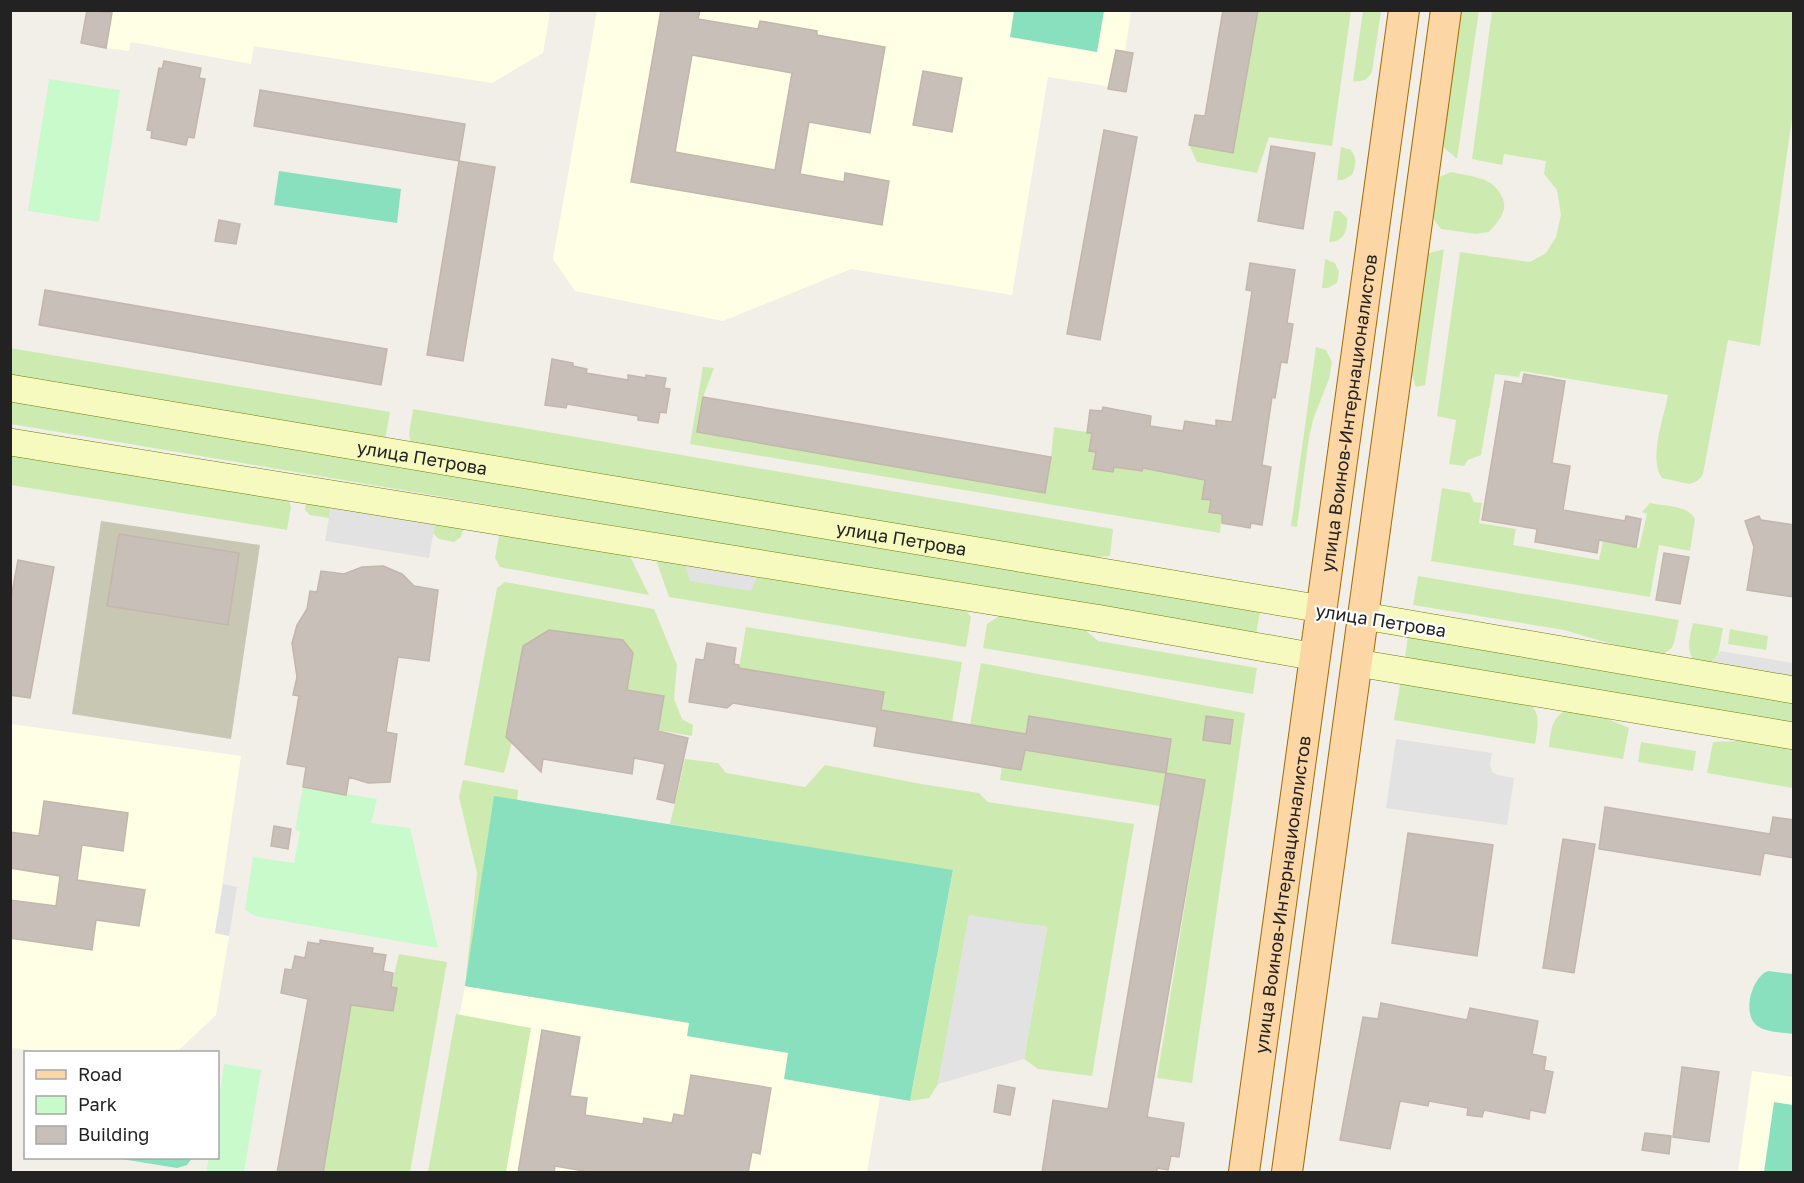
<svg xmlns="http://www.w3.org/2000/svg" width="1804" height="1183" font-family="'Golos Text',sans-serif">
  <rect width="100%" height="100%" fill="#f2efe9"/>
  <!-- education -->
  <g fill="#ffffe5">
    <path d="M100 11 550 10V11L543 53 492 83 254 46 251 64 131 42 129 51 106 48 112 13Z"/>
    <path d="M597 11H1131L1120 88 1048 77 1012 295 851 269 723 321 575 291 553 259Z"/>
    <path d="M11 724 241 756 215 933 229 936 216 1015 177 1052H48L11 1048Z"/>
    <path d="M494 796 953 870 910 1101 880 1096 867 1172H430L465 986Z"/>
    <path d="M1752 1071 1793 1077V1172H1738Z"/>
  </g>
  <!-- construction -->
  <path fill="#c7c7b4" d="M101 521 260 545 231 739 72 714Z"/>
  <!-- grass -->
  <g fill="#cdebb0">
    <path d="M1258 11H1351L1332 146 1269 137 1257 173 1197 162 1189 145 1233 153Z"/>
    <path d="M1363 11H1381L1372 72C1367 80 1363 82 1353 81Z"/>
    <path d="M1460 11H1479L1457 159 1441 145Z"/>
    <path d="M1492 11H1793V111L1760 346 1728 340 1703 474C1700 480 1696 482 1689 484L1662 478C1648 458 1664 418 1668 395L1521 371 1519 377 1495 374 1481 455 1468 460 1464 466 1449 464 1456 420 1437 416 1460 252 1530 262 1546 253 1556 237 1561 215 1557 190 1544 174 1546 161 1504 154 1502 165 1472 159Z"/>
    <path d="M1341 147 1351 150C1357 158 1356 166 1352 175L1343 180H1337Z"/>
    <path d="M1451 172C1472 177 1494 176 1503 199 1508 212 1497 223 1489 232L1476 234 1441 229 1432 217 1437 178Z"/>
    <path d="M1334 211H1340L1347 218C1348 231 1343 242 1329 242Z"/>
    <path d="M1444 249 1425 385 1416 387 1411 372 1426 254Z"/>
    <path d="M1325 259 1335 263 1339 272 1337 283 1328 288H1322Z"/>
    <path d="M1316 347 1326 350 1332 362 1329 379 1314 417 1309 437 1297 527 1291 526Z"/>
    <path d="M10 348 390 412 385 441 11 375Z"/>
    <path d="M703 367 714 368 703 397 698 432 1044 492 1051 457 1054 427 1092 433 1089 451 1096 452 1093 469 1112 472 1114 467 1142 471 1143 468 1205 480 1203 499 1211 500 1210 512 1222 514 1220 533 690 444Z"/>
    <path d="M10 401 1260 612 1256 634 11 424Z"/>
    <path d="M413 409 1113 529 1110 556 1071 558 412 446 409 434Z"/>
    <path d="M10 450 286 492 291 507 287 530 11 485Z"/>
    <path d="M1442 488 1470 493 1474 502 1482 503 1479 523 1516 529 1513 545 1599 560 1603 541 1639 548 1647 514 1642 512 1650 503C1663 506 1689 505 1695 519L1690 551 1659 545 1650 597 1431 561Z"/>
    <path d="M306 502 464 527 461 537 454 542 439 539 433 533 435 523 331 506 329 518 310 515 305 510Z"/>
    <path d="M500 530 627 550 649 595 500 567 495 558Z"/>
    <path d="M654 554 964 608 971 617 966 647 669 597Z"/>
    <path d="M1418 576 1679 620 1674 643 1672 648 1662 655 1646 654 1564 630 1413 605Z"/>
    <path d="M505 582 654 609 677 665 674 699 682 719 693 725 692 736 658 730 627 690 633 653 623 640 549 630 523 646 506 736 512 742 504 773 464 765 497 588Z"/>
    <path d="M999 616 1083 628 1098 641 1257 668 1253 694 983 648 987 624Z"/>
    <path d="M1693 623 1723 628 1718 655 1711 662 1693 659C1686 648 1690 636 1693 623Z"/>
    <path d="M746 627 962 662 952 722 881 710 883 692 739 668Z"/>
    <path d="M1730 629 1768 636 1766 650 1728 644Z"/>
    <path d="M1408 635 1793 701V724L1405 658Z"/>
    <path d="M981 663 1245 713 1192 1083 1157 1078 1205 780 1166 773 1160 806 1000 780 1002 767 1021 769 1025 750 1166 773 1171 739 1030 716 1026 734 970 725Z"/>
    <path d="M1401 679 1530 704C1542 716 1537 729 1535 744L1394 720Z"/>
    <path d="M1567 710 1589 711 1629 728 1623 759 1549 747C1551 731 1551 717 1567 710Z"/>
    <path d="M1757 740 1793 746V788L1707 773 1713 742Z"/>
    <path d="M1641 742 1696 751 1693 771 1638 762Z"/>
    <path d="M685 759 718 763 726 773 805 787 825 765 921 784 979 793 988 802 1134 824 1092 1076 1038 1069 1024 1059 1047 927 969 916 938 1084 929 1098 910 1101 953 871 670 824Z"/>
    <path d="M463 780 518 790 515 831 538 998 465 986 477 873 459 797Z"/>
    <path d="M399 954 447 962 410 1172H323L351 1005 393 1011 397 989 391 987Z"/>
    <path d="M456 1014 531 1028 506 1172H428Z"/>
  </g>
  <!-- park -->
  <g fill="#c8facc">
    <path d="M49 79 120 90 99 222 28 211Z"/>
    <path d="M303 787 377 799 371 823 410 828 438 948 255 916 245 910 253 857 294 863 300 831 295 830Z"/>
    <path d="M224 1064 261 1070 244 1172H206L209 1158H218V1105Z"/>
  </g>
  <!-- pitch -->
  <g fill="#88e0be">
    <path d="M1014 11H1104L1097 52 1010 37Z"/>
    <path d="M279 171 401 189 397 223 274 205Z"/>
    <path d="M494 796 953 870 910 1101 784 1079 788 1053 687 1036 689 1023 465 986Z"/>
    <path d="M1768 971 1793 974V1034C1782 1032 1766 1033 1756 1025 1742 1012 1752 977 1768 971Z"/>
    <path d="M1774 1102 1793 1105V1172H1764Z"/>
    <path d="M115 1158H192L187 1165 177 1168Z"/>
  </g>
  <!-- parking -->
  <g fill="#e2e2e2">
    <path d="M331 506 435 523 429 558 325 541Z"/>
    <path d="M683 559 759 573 751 591 690 581Z"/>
    <path d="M1720 651 1793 663V679L1711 662 1718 656Z"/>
    <path d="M1396 739 1492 753 1490 765 1492 772 1498 775 1514 778 1507 825 1386 808Z"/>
    <path d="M223 884 237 887 229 936 215 933Z"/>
    <path d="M969 915 1047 927 1024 1059 938 1084Z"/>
  </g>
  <!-- building -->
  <g fill="#c7bfb8" stroke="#c4b6ab" stroke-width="1.5" fill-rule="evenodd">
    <path d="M87 10 112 13 106 48 81 43Z"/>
    <path d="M661 10H700L698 19 758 29 760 21 817 31V35L885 47 870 133 809 122 800 174 844 182 845 173 889 181 882 225 631 182ZM692 55 792 73 775 170 675 152Z"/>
    <path d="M1223 10H1258L1233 153 1189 145 1195 115 1205 116Z"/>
    <path d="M1116 50 1133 53 1126 92 1108 89Z"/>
    <path d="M164 61 201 68 199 78 205 79 194 138 188 137 186 145 151 138 152 131 147 130 159 68 162 69Z"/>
    <path d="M923 71 962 78 952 132 913 125Z"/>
    <path d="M260 90 465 124 459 161 254 126Z"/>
    <path d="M1104 130 1137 137 1100 340 1067 334Z"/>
    <path d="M1271 146 1315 153 1303 229 1258 221Z"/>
    <path d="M459 161 495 167 463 361 427 355Z"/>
    <path d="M219 220 240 224 236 244 215 241Z"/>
    <path d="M1250 263 1295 270 1287 323 1293 324 1287 363 1281 362 1275 398 1272 397 1262 465 1271 467 1262 525 1251 523 1250 528 1222 523V514L1209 512 1211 500 1202 499 1205 480 1143 468 1142 471 1114 467 1113 472 1093 469 1096 452 1089 451 1092 433H1087L1090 410 1102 411 1103 407 1151 416 1150 426 1183 431 1185 421 1216 426V420L1232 422 1252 291 1246 290Z"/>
    <path d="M45 290 387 349 381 385 39 325Z"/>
    <path d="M552 359 573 363V366L587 369 586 373 628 380V375L646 378V375L666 378 664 388 670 389 666 413 660 412 658 423 638 420V416L567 404 566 408 545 405Z"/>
    <path d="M1524 374 1565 381 1552 463 1570 466 1563 510 1625 521 1626 516 1641 519 1636 547 1599 540 1597 553 1535 542 1537 529 1482 520 1505 381 1522 384Z"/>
    <path d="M703 397 1051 457 1045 493 697 432Z"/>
    <path d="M1759 516 1761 520 1794 525V597L1747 590 1754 547 1745 521Z"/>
    <path d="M119 534 239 553 228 625 107 606Z"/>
    <path d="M1664 553 1689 557 1680 604 1656 600Z"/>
    <path d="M18 560 54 567 30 698 10 695V603Z"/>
    <path d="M383 566 402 574 414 586 438 590 429 661 398 657 386 732 397 734 390 782 368 783 349 777 346 795 303 787 306 767 287 764 299 696 293 695 297 677 292 643 297 625 307 609 310 591 317 592 321 571 344 574 362 567Z"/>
    <path d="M549 630 623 640 633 653 627 690 664 696 658 731 688 738 674 803 657 799 665 764 634 758 632 774 543 759 541 772 506 737 523 646Z"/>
    <path d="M707 643 736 648 734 664 739 665V668L884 692 881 710 1026 734 1029 716 1171 739 1166 773 1025 750 1021 770 1002 767 874 746 877 727 733 703 727 708 689 702 696 659 704 660Z"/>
    <path d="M1206 716 1233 720 1230 744 1203 740Z"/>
    <path d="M1166 773 1205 780 1147 1117 1184 1123 1179 1157 1171 1156 1168 1170 1157 1168V1173H1042L1053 1100 1108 1109Z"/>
    <path d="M44 801 128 813 123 851 82 845 77 880 145 890 139 926 96 920 92 950 10 938V900L56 906 60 876 10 868V832L39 836Z"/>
    <path d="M1605 807 1770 834 1773 817 1794 820V858L1764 853 1760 875 1599 849Z"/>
    <path d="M274 826 291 829 288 849 271 846Z"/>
    <path d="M1408 833 1493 845 1477 956 1392 943Z"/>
    <path d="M1563 839 1595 844 1574 973 1543 968Z"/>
    <path d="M320 940 373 948 372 953 386 955 383 971 393 973 391 987 397 988 393 1011 351 1005 323 1173H277L308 999 281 993 285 969 292 970 295 956 305 958 308 942 320 944Z"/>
    <path d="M1381 1003 1467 1020 1470 1008 1538 1021 1532 1054 1546 1057 1544 1070 1553 1072 1545 1113 1530 1110 1529 1119 1484 1110 1482 1117 1467 1115 1468 1108 1429 1101 1428 1106 1400 1101 1390 1149 1340 1140 1363 1017 1378 1019Z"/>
    <path d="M542 1030 580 1037 570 1096 587 1098 585 1115 643 1124 644 1118 672 1123 674 1114 684 1116 691 1075 771 1088 760 1154 752 1152 748 1173H595L555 1166 554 1173H518Z"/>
    <path d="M1682 1067 1719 1072 1709 1142 1673 1137Z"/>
    <path d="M998 1085 1015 1088 1010 1115 994 1112Z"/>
    <path d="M1645 1133 1671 1136 1669 1154 1642 1150Z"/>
  </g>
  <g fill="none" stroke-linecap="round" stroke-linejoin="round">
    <defs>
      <g id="secondary">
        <path id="s1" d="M10 388 1322 609"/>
        <path d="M10 442 1102 619 1316 657"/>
        <path d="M1364 616 1794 690"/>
        <path d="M1357 663 1794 736"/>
      </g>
      <g id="primary">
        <path id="s2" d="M1244 1172 1404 10"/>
        <path d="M1287 1172 1446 10"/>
      </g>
    </defs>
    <!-- secondary casing -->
    <use href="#secondary" stroke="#707d05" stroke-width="28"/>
    <!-- primary casing -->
    <use href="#primary" stroke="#a06b00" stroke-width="32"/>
    <!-- secondary -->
    <use href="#secondary" stroke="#f7fabf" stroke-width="27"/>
    <!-- primary -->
    <use href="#primary" stroke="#fcd6a4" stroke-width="30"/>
  </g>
  <g text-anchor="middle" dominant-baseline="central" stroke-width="4.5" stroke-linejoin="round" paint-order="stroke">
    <!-- street labels -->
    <g font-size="18" fill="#222" stroke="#fff">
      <text stroke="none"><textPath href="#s2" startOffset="766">улица Воинов-Интернационалистов</textPath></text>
      <text stroke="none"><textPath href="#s1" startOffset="418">улица Петрова</textPath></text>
      <text stroke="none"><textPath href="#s1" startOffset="904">улица Петрова</textPath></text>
      <text transform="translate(1381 620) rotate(9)">улица Петрова</text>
      <text stroke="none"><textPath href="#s2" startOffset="280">улица Воинов-Интернационалистов</textPath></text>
    </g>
  </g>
  <!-- border -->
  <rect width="1804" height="1183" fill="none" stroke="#222222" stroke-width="24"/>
  <!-- legend -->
  <rect x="24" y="1051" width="195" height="108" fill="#ffffff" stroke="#a7a7a7" stroke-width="1.5"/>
  <rect x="36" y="1070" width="30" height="9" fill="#fcd6a4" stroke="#a7a7a7" stroke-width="1.5"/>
  <text x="78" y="1081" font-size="18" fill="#222222">Road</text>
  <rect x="36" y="1096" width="30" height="18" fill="#c8facc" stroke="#a7a7a7" stroke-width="1.5"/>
  <text x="78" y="1111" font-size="18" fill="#222222">Park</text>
  <rect x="36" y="1126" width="30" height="18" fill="#c7bfb8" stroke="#a7a7a7" stroke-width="1.5"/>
  <text x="78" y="1141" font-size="18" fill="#222222">Building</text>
</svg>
